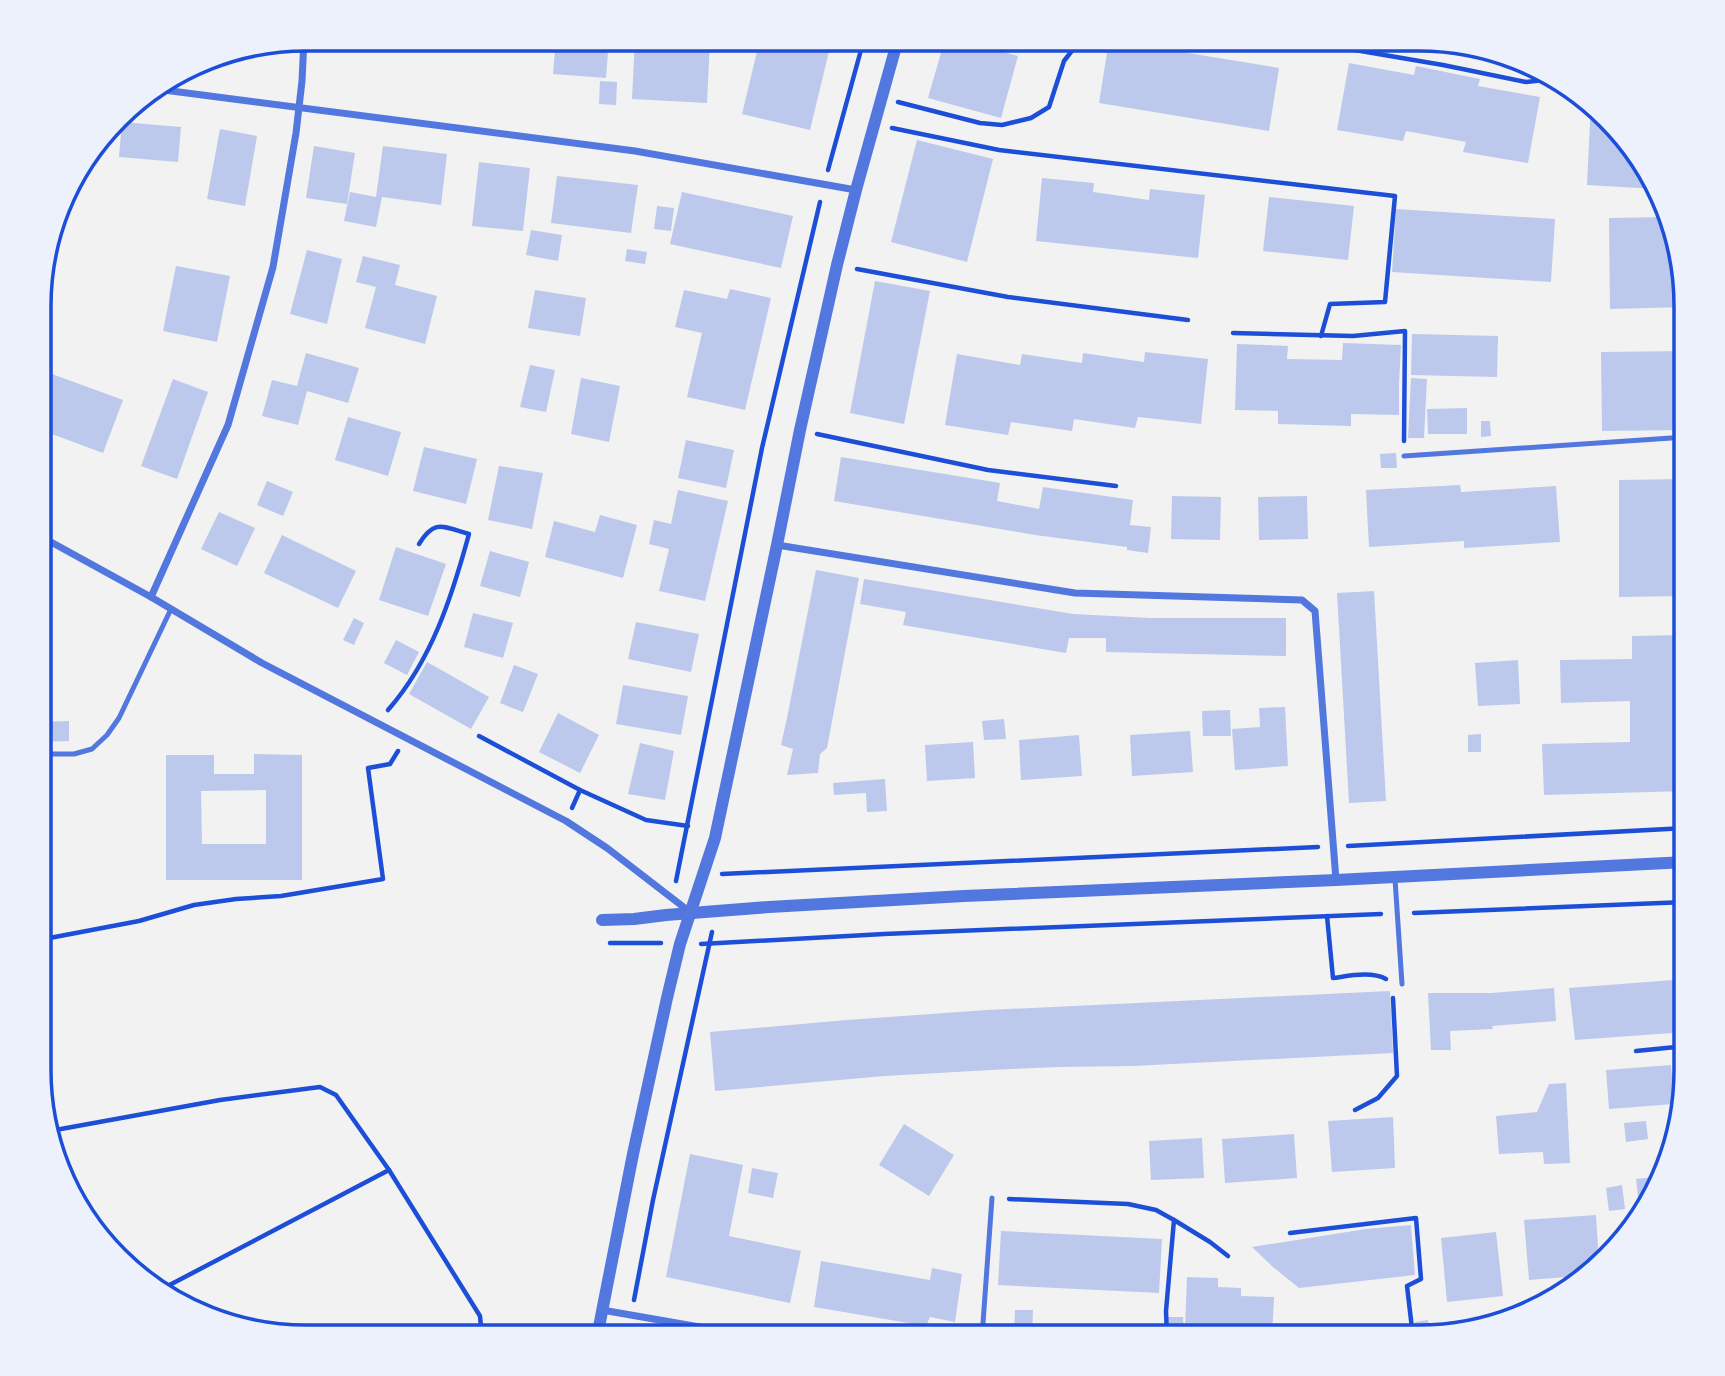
<svg xmlns="http://www.w3.org/2000/svg" width="1725" height="1376" font-family="Helvetica,sans-serif">
  <rect width="100%" height="100%" fill="#f2f2f2"/>
  <!-- building -->
  <g fill="#bdc9ec" fill-rule="evenodd">
    <path d="M438 39H490L489 47 437 43Z"/>
    <path d="M556 39H609L606 78 553 74Z"/>
    <path d="M635 39H710L707 103 632 99Z"/>
    <path d="M760 39H832L810 130 742 114Z"/>
    <path d="M945 39H957L1018 56 1001 118 928 98Z"/>
    <path d="M1109 40 1279 68 1269 131 1099 103Z"/>
    <path d="M1349 63 1414 75 1416 66 1480 79 1478 86 1540 97 1528 163 1463 152 1466 142 1406 131 1403 141 1337 130Z"/>
    <path d="M600 81 617 82 616 105 599 104Z"/>
    <path d="M1591 102 1596 105 1656 189 1587 185Z"/>
    <path d="M122 122 181 127 178 162 119 157Z"/>
    <path d="M220 129 257 136 245 206 207 199Z"/>
    <path d="M917 140 993 159 967 262 891 242Z"/>
    <path d="M314 146 355 153 347 204 306 198Z"/>
    <path d="M383 146 447 154 441 205 382 197 376 227 344 221 350 192 376 197Z"/>
    <path d="M479 162 530 168 523 231 472 226Z"/>
    <path d="M557 176 638 185 631 233 551 223Z"/>
    <path d="M1042 178 1094 183 1093 192 1149 200 1150 189 1205 195 1198 258 1036 241Z"/>
    <path d="M682 192 793 216 781 268 670 244Z"/>
    <path d="M1269 197 1354 206 1348 260 1263 251Z"/>
    <path d="M657 206 674 208 671 231 654 229Z"/>
    <path d="M1396 209 1555 219 1551 282 1392 272Z"/>
    <path d="M60 214 65 216 55 259 45 257Z"/>
    <path d="M1669 217 1686 307 1610 309 1609 218Z"/>
    <path d="M531 230 562 235 558 261 526 255Z"/>
    <path d="M627 249 647 252 645 264 625 261Z"/>
    <path d="M307 250 342 259 327 324 290 314Z"/>
    <path d="M363 256 400 265 395 285 437 296 425 344 365 328 376 287 356 282Z"/>
    <path d="M176 266 230 276 217 342 163 331Z"/>
    <path d="M875 281 930 291 904 424 850 413Z"/>
    <path d="M730 289 771 298 745 410 687 397 702 333 675 327 684 290 727 299Z"/>
    <path d="M535 290 586 298 580 336 528 328Z"/>
    <path d="M1412 334 1498 336 1497 377 1411 375Z"/>
    <path d="M1343 343 1401 345 1399 384V415L1351 414V426L1278 424V411L1235 410 1237 344 1288 346 1287 359 1342 360Z"/>
    <path d="M1686 351V430L1602 431 1601 352Z"/>
    <path d="M1145 352 1208 359 1201 424 1138 417 1135 428 1074 419 1072 431 1011 422 1008 435 945 425 957 354 1020 365 1022 354 1082 363 1083 353 1144 362Z"/>
    <path d="M306 353 359 368 348 403 307 391 298 425 262 416 272 380 297 386Z"/>
    <path d="M530 365 555 370 546 412 520 407Z"/>
    <path d="M52 374 123 400 103 453 41 430V405Z"/>
    <path d="M581 378 620 386 609 442 571 434Z"/>
    <path d="M1411 378 1427 379 1424 438H1408Z"/>
    <path d="M173 379 208 392 177 479 141 466Z"/>
    <path d="M1467 408V434H1428L1427 409Z"/>
    <path d="M348 417 401 432 388 476 335 460Z"/>
    <path d="M1481 421H1490L1491 436 1481 437Z"/>
    <path d="M686 440 734 450 726 488 678 478Z"/>
    <path d="M424 447 477 459 466 504 413 491Z"/>
    <path d="M1396 453 1397 468H1381L1380 454Z"/>
    <path d="M841 457 1000 483 997 501 1039 509 1043 487 1133 500 1130 525 1151 527 1148 553 1127 550V547L1035 535 834 501Z"/>
    <path d="M499 466 543 473 532 529 488 520Z"/>
    <path d="M1685 479 1686 596 1619 597V480Z"/>
    <path d="M267 481 293 492 283 516 257 505Z"/>
    <path d="M1460 485 1461 492 1556 486 1560 542 1464 548V541L1369 547 1366 490Z"/>
    <path d="M678 490 728 501 705 601 659 591 669 549 649 544 654 520 671 524Z"/>
    <path d="M1172 496 1221 497 1220 540 1171 539Z"/>
    <path d="M1307 496 1308 539 1259 540 1258 497Z"/>
    <path d="M219 512 255 528 237 566 201 549Z"/>
    <path d="M600 515 637 525 623 578 545 557 554 521 595 532Z"/>
    <path d="M282 535 356 571 338 608 264 573Z"/>
    <path d="M396 547 446 564 428 616 379 600Z"/>
    <path d="M490 551 529 562 520 597 480 586Z"/>
    <path d="M816 570 859 578 827 748 820 754 818 773 787 775 793 749 781 745 787 718Z"/>
    <path d="M864 579 1073 614 1150 618H1286V656L1106 652V638H1069L1066 653 926 629 903 625 906 612 860 604Z"/>
    <path d="M1374 591 1386 801 1349 803 1337 593Z"/>
    <path d="M473 613 513 623 503 658 464 647Z"/>
    <path d="M354 618 364 623 354 645 343 640Z"/>
    <path d="M636 622 699 634 691 672 628 659Z"/>
    <path d="M1686 635V791L1544 795 1542 744 1630 742V701L1561 703 1560 660 1632 659V636Z"/>
    <path d="M396 640 419 652 407 675 384 663Z"/>
    <path d="M1518 660 1520 704 1478 706 1475 663Z"/>
    <path d="M427 662 489 697 471 729 409 694Z"/>
    <path d="M514 665 538 674 523 712 500 703Z"/>
    <path d="M623 685 688 696 681 735 616 724Z"/>
    <path d="M1285 707 1288 766 1235 770 1232 729 1260 727 1259 708Z"/>
    <path d="M1230 710 1231 736H1203L1202 711Z"/>
    <path d="M558 713 599 735 580 773 539 752Z"/>
    <path d="M1004 719 1006 739 984 740 982 721Z"/>
    <path d="M69 721V741L40 742V722Z"/>
    <path d="M1190 731 1193 772 1132 776 1130 735Z"/>
    <path d="M1481 734V752H1468V735Z"/>
    <path d="M1079 735 1082 776 1021 780 1019 740Z"/>
    <path d="M973 742 975 778 927 781 925 745Z"/>
    <path d="M640 743 674 751 665 800 628 794Z"/>
    <path d="M254 754 302 755V880H166V755H214V774H254ZM266 790V844H202L201 791Z"/>
    <path d="M885 779 887 811 867 812 866 793 834 795 833 783Z"/>
    <path d="M1686 979V1032L1575 1040 1569 988Z"/>
    <path d="M1554 988 1556 1021 1492 1026 1493 1029 1450 1031 1451 1050H1431L1428 993H1491Z"/>
    <path d="M1390 991 1393 1053 1133 1066 1057 1067 991 1070 885 1076 715 1091 710 1032 847 1020 987 1010Z"/>
    <path d="M1671 1065 1674 1104 1609 1109 1606 1070Z"/>
    <path d="M1566 1083 1570 1163 1544 1164 1543 1152 1499 1154 1496 1116 1537 1112 1549 1084Z"/>
    <path d="M1393 1117 1395 1168 1332 1172 1328 1121Z"/>
    <path d="M1646 1121 1648 1139 1626 1142 1624 1123Z"/>
    <path d="M904 1124 954 1155 929 1196 879 1165Z"/>
    <path d="M1294 1134 1297 1178 1225 1183 1222 1139Z"/>
    <path d="M1202 1138 1204 1178 1151 1180 1149 1141Z"/>
    <path d="M690 1154 743 1165 729 1236 801 1251 790 1303 666 1277Z"/>
    <path d="M752 1168 778 1173 773 1198 748 1193Z"/>
    <path d="M1662 1176 1663 1178 1640 1215 1636 1179Z"/>
    <path d="M1622 1185 1625 1209 1609 1211 1606 1188Z"/>
    <path d="M1596 1215 1599 1262 1579 1276 1529 1280 1524 1220Z"/>
    <path d="M1411 1225 1415 1275 1299 1288 1273 1267 1252 1247 1366 1229Z"/>
    <path d="M1001 1231 1162 1239 1159 1293 998 1285Z"/>
    <path d="M1496 1232 1503 1296 1447 1302 1441 1238Z"/>
    <path d="M821 1261 930 1280 932 1268 962 1274 955 1322 930 1317 926 1326 814 1307Z"/>
    <path d="M1187 1277 1218 1278V1287L1241 1288V1296L1274 1297 1272 1337H1212V1330L1185 1329Z"/>
    <path d="M1015 1310H1033L1032 1335 1014 1334Z"/>
    <path d="M1168 1317H1183L1184 1337H1169Z"/>
    <path d="M1428 1320 1430 1334 1417 1336 1415 1322Z"/>
  </g>
  <g fill="none" stroke-linecap="round" stroke-linejoin="round">
    <!-- path -->
    <g stroke="#1d4ed8" stroke-width="4.5">
      <path d="M1170 39 1226 48 1252 47"/>
      <path d="M1290 39 1443 65 1526 82 1554 79"/>
      <path d="M898 102 980 123 1002 125 1031 118 1049 107 1064 61 1081 39"/>
      <path d="M892 128 999 150 1395 196 1385 302 1330 304 1321 336"/>
      <path d="M828 170 864 39"/>
      <path d="M857 269 1008 297 1188 320"/>
      <path d="M1233 333 1353 336 1405 331 1404 441"/>
      <path d="M817 434 988 470 1116 486"/>
      <path d="M388 710C432 660 452 596 469 534 443 527 435 518 419 544"/>
      <path d="M479 736 580 790 646 820 688 826"/>
      <path d="M572 808 580 790"/>
      <path d="M1348 846 1686 828"/>
      <path d="M722 874 1318 847"/>
      <path d="M676 881 762 448 820 202"/>
      <path d="M1414 913 1686 902"/>
      <path d="M1327 916 1333 978C1349 976 1371 971 1386 979"/>
      <path d="M39 940 139 921 194 905 236 899 281 896 383 879 368 768 390 764 398 751"/>
      <path d="M610 943H661"/>
      <path d="M701 944 884 934 1381 914"/>
      <path d="M1636 1051 1686 1046"/>
      <path d="M1355 1110 1378 1098 1397 1076 1393 998"/>
      <path d="M50 1131 220 1100 320 1087 336 1095 389 1170 480 1316 482 1337"/>
      <path d="M1009 1199 1128 1204 1156 1210 1174 1220 1166 1311 1167 1337"/>
      <path d="M1174 1220 1210 1242 1228 1256"/>
      <path d="M1290 1233 1416 1218 1421 1279 1407 1286 1413 1337"/>
      <path d="M160 1290 389 1170"/>
      <path d="M634 1300 653 1200 712 932"/>
    </g>
    <!-- service -->
    <g stroke="#5277de" stroke-width="5">
      <path d="M1266 43 1267 39"/>
      <path d="M1404 456 1686 437"/>
      <path d="M40 754H74L92 749 107 735 119 718 171 609"/>
      <path d="M1395 879 1402 984"/>
      <path d="M982 1337 992 1198"/>
    </g>
    <!-- minor -->
    <g stroke="#5277de" stroke-width="7">
      <path d="M156 89 635 151 856 190"/>
      <path d="M40 536 151 597 262 663 566 821 607 848 690 912"/>
      <path d="M777 545 1075 593 1302 600 1315 611 1336 880"/>
      <path d="M151 597 228 425 273 267 296 133 302 81 304 39"/>
      <path d="M602 1310 757 1337"/>
    </g>
    <!-- tertiary -->
    <g stroke="#5277de" stroke-width="12">
      <path d="M602 920 634 919 666 915 769 907 964 896 1336 880 1686 862"/>
      <path d="M597 1337 633 1154 667 998 680 944 715 838 777 545 800 430 837 265 856 190 898 39"/>
    </g>
  </g>
  <!-- crop -->
  <path d="M0 0H1725V1376H0ZM306 51H1419A255 255 0 0 1 1674 306V1070A255 255 0 0 1 1419 1325H306A255 255 0 0 1 51 1070V306A255 255 0 0 1 306 51Z" fill="#edf1fc" fill-rule="evenodd"/>
  <path fill="none" stroke="#1d4ed8" stroke-width="3.5" d="M306 51H1419A255 255 0 0 1 1674 306V1070A255 255 0 0 1 1419 1325H306A255 255 0 0 1 51 1070V306A255 255 0 0 1 306 51Z"/>
</svg>
